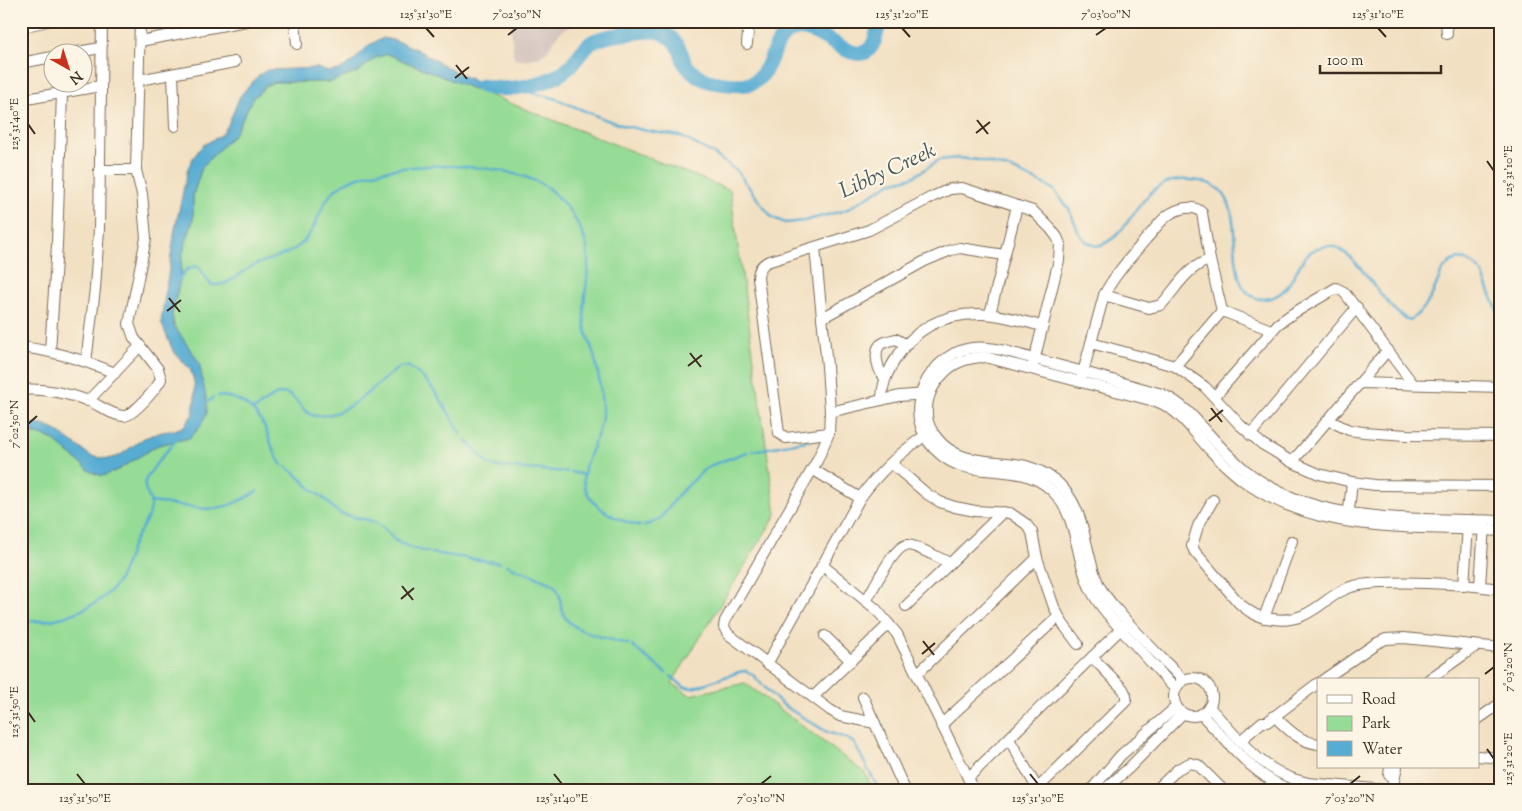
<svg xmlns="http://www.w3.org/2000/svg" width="1522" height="811" font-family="'Sorts Mill Goudy',serif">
  <rect width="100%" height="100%" fill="#fcf5e5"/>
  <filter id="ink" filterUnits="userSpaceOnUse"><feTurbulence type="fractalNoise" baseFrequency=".02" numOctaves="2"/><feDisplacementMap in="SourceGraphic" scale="10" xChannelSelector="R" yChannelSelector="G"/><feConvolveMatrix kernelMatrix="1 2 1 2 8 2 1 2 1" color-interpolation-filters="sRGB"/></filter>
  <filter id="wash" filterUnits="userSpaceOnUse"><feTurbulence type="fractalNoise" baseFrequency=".0096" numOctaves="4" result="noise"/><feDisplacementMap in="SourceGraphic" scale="20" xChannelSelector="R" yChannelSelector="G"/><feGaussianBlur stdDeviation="1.12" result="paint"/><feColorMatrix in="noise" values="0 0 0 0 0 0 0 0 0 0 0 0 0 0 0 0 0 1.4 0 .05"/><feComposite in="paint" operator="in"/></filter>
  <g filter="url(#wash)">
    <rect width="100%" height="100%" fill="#f2e0c2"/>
    <!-- industrial -->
    <path fill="#d0c0bb" d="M510 21H577L559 33 547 51 538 57 527 60 514 59Z"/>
    <!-- green -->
    <path fill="#97dc96" stroke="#69835a" d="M388 54 406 62 730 190 776 515 672 683 690 695 745 683 865 773 873 790H21V433L38 434 52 439 91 472 139 456 158 445 190 438 200 427 199 362 174 326 172 314 181 276 182 256 193 220V195L202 167 235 133 253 98 266 86 274 82H331L358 72 375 58Z"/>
    <!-- water -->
    <path fill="#57acd3" stroke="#496b78" d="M383 38C411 42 433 60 457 73 471 80 487 85 501 90L473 89 406 62 388 54 375 58 358 72 331 82H274L266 86 253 98 235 133 202 167 193 195V220L182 256 181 276 172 314 174 326 199 362 207 402V413L200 427 190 438 158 445 118 470 103 476 91 472 52 439 38 434 21 433V426L37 424 46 426 57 431 91 456 108 459 119 456 144 438 162 432 175 430 184 426 193 414 195 397 194 381 190 369 173 351 161 322 175 229 188 168 193 158 202 146 221 135 227 127 240 96 259 75 267 70 318 68 328 72 339 70 352 62 369 45Z"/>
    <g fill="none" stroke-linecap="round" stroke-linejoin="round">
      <!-- stream -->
      <g stroke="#57acd3" stroke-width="2.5">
        <path d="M512 88 554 98 604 119 625 126 648 131 680 136 712 153 737 171 762 205 772 217 785 223 804 221 846 210 890 183 913 177 939 160 958 158 978 160 1011 169 1048 186 1054 190 1069 209 1079 233 1085 241 1096 246C1132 240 1136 183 1179 180 1238 177 1232 215 1236 258 1237 268 1238 279 1243 287 1249 295 1255 300 1265 299 1289 297 1293 273 1305 257 1311 250 1319 246 1328 246 1358 246 1385 316 1411 320L1425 307 1432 295 1442 271 1450 262 1458 259 1466 260 1475 265 1482 273 1501 319"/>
        <path d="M179 279 186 270 196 266 200 269 211 285C217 285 221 285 226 283 236 278 243 271 253 266 270 257 291 256 304 241 320 224 320 199 340 186 378 159 513 158 550 190 569 206 588 233 588 259 589 281 581 303 585 325 586 335 591 345 594 355 598 370 603 401 602 417 601 439 578 465 585 487 591 509 620 521 640 526"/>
        <path d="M218 396C238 396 255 408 264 426 271 440 272 453 282 465"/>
        <path d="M206 403 213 398"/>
        <path d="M253 410C261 406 271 396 278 394 296 388 300 415 316 416 350 417 374 384 400 367L407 366C432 379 447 411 461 434"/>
        <path d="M466 440 488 464 499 467 567 472"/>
        <path d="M752 451 811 440"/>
        <path d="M286 467 295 473 311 489 327 501 335 510 341 514 372 521 381 526 396 541 411 548 428 552"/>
        <path d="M571 472 584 475"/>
        <path d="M151 502 207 509C226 508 241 502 257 491"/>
        <path d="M644 526 660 519 678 495 704 470 712 465 747 452"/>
        <path d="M432 553 500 563"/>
        <path d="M507 565 553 584C562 592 559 603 563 613 570 633 609 639 628 644"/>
        <path d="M21 620C52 626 98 609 117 583 125 571 128 555 134 541 140 530 149 520 151 507 152 498 143 492 145 482 148 471 169 449 177 439"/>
        <path d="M632 646 666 673"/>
        <path d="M671 676 684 687 693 688 739 672 745 671 752 674 776 699 786 707 827 732 846 738 854 743 879 790"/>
      </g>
      <!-- river -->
      <path stroke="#57acd3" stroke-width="15" d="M482 86C507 93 552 85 570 66 578 58 584 46 594 41 603 36 642 31 653 31 667 32 677 41 681 53 683 56 683 61 685 64 691 72 704 81 713 82 723 84 746 87 754 82 775 69 771 33 797 29 827 24 870 92 879 21"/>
    </g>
  </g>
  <g filter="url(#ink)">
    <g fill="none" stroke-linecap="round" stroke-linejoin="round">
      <defs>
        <g id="street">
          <path d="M295 21 297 44"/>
          <path d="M1446 21 1447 34"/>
          <path d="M21 27 48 21"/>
          <path d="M140 41 246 21"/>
          <path d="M747 44 749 21"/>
          <path d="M78 52 100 48"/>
          <path d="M21 63 52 57"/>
          <path d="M173 74 175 126"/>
          <path d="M139 80 235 62"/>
          <path d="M21 100 100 86"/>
          <path d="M21 133 22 100"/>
          <path d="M99 170H136"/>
          <path d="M815 248 827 366 830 412 829 433 817 461 725 621 724 627 728 634 830 710 840 716 875 723"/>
          <path d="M1104 295 1149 308 1161 305C1176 289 1187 266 1210 260"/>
          <path d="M1222 311 1271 330"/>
          <path d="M990 314 1017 206"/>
          <path d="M822 318 925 261 951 250 960 248 1004 255"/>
          <path d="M1091 343 1175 366 1205 387 1240 425 1262 444 1292 462 1319 474 1352 482 1375 485 1501 486"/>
          <path d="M21 347C54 351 84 360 115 373"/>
          <path d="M50 351 57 245 62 93"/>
          <path d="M86 362 95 289 99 229 102 21"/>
          <path d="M1175 366 1222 311"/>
          <path d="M1082 376 1104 295C1115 274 1131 257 1146 239 1153 232 1159 222 1167 216 1176 209 1194 203 1202 213L1210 260 1222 311"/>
          <path d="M885 378C878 372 873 352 880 345 884 341 891 340 896 339L905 344"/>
          <path d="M1360 383 1501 387"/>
          <path d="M21 390C44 388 67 393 89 401 99 405 113 416 124 416 133 416 158 387 161 379L158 369 134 338 129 324 146 238 142 194 136 170 140 21"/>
          <path d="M1215 396 1278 324 1292 314 1336 288 1344 292 1413 384"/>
          <path d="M882 400C882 384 887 373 895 360 915 327 944 313 982 314 1002 314 1023 322 1043 326"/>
          <path d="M88 401 140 346"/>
          <path d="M830 412 899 396 927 394"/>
          <path d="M1328 420 1349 430 1363 432 1407 435 1501 436"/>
          <path d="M829 433 786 438 779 433 758 278C758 271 760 266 767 262L869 230 932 197 950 189 962 188 1033 211 1050 228 1057 237 1060 244 1059 260 1033 365"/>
          <path d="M1250 435 1357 307"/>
          <path d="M1292 462 1388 350"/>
          <path d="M892 464 927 494 940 502 955 507 975 511 1010 513 1026 524 1032 532 1037 558 1054 607 1063 624 1078 644"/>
          <path d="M812 469 860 498"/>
          <path d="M1213 500 1198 526 1192 546 1195 552 1239 603C1250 613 1259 618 1273 619 1314 625 1326 590 1359 585 1401 580 1459 584 1501 589"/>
          <path d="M1348 518 1352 482"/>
          <path d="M822 565 876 609 897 634 974 790"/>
          <path d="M1464 586 1468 524"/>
          <path d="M1480 586 1484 525"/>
          <path d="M866 601C873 589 894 546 907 545 917 545 940 559 950 563"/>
          <path d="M906 606 1003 512"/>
          <path d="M1264 618 1292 541"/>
          <path d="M825 636 851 661"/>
          <path d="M767 664 860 498C878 473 903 450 929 433"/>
          <path d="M917 674 1037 558"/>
          <circle cx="1193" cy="697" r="19"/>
          <path d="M1183 680C1161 657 1138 635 1118 611 1111 603 1102 593 1098 583 1084 551 1087 516 1063 488 1053 476 1036 468 1021 465 990 459 958 465 937 438 931 431 927 423 927 414 926 398 933 384 944 373 954 362 970 357 985 357L1158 402C1182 412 1193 432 1210 450 1219 460 1230 470 1241 479 1316 536 1413 525 1501 531"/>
          <path d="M1323 680 1375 644 1386 639 1404 638 1501 648"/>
          <path d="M1428 680 1476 646"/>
          <path d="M1175 689C1158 670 1141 651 1124 633 1112 619 1098 605 1090 588 1075 558 1079 523 1057 496 1024 456 973 484 940 454 923 440 914 418 920 397 926 373 947 351 972 348 993 345 1014 354 1035 359 1077 370 1120 382 1162 394 1186 405 1200 425 1218 444 1226 453 1236 462 1245 470 1315 527 1417 517 1501 521"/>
          <path d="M813 697 889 624"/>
          <path d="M863 697 905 790"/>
          <path d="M1209 707C1238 738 1264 775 1308 783L1386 790"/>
          <path d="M1201 714C1228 742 1253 776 1291 790"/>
          <path d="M1274 716C1288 729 1298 741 1318 744"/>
          <path d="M1478 719 1501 703"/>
          <path d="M941 725 1058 617"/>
          <path d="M1009 739 1037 788"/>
          <path d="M1240 741 1262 722H1267L1318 683"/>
          <path d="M1478 756 1501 758"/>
          <path d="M1390 767 1389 775 1393 781"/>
          <path d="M968 778 1125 625"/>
          <path d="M1036 790 1126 701V695L1123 689 1092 657"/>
          <path d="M1091 790 1121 755 1176 707"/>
          <path d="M1104 790 1129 768 1183 713"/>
          <path d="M1156 790 1178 769 1190 763 1198 765 1223 790"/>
          <path d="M1392 790 1397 767"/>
        </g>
      </defs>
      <!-- street casing -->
      <use href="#street" stroke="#7b6a57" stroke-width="12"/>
      <!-- street -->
      <use href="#street" stroke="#fff" stroke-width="10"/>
    </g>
  </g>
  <!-- ticks -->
  <path fill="none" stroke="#3b2a1e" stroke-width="2" d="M426 28 434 37M902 28 910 37M1378 28 1386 37M508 35 517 28M1096 35 1106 28M456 65 467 79M455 78 469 67M977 120 988 134M28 124 35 134M976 133 990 122M1487 161 1494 171M169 298 180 312M167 311 181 300M690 353 701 367M688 366 702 355M1211 408 1222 422M1209 421 1223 410M28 424 37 416M402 586 413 600M401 599 414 588M923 641 934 655M922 654 935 643M1485 674 1494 667M28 712 35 722M1487 749 1494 759M77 774 85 784M554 774 562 784M1030 774 1038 784M761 784 771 776M1350 784 1360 776"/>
  <g text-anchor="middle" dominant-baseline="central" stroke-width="4.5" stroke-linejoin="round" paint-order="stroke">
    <!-- water labels -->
    <g font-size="22" font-style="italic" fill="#45585d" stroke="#fcf5e5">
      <text transform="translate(888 172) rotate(-25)">Libby Creek</text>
    </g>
  </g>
  <!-- margin -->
  <rect width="1522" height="811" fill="none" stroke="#fcf5e5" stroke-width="55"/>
  <!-- legend -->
  <rect x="1317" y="678" width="162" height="90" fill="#fcf5e5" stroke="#afa495"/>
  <rect x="1327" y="695" width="25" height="8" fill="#ffffff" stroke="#afa495"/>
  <text x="1362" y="704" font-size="15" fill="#3b2a1e">Road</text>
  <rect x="1327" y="716" width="25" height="15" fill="#97dc96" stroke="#afa495"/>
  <text x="1362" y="728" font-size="15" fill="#3b2a1e">Park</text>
  <rect x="1327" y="741" width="25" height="15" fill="#57acd3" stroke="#afa495"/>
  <text x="1362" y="754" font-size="15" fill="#3b2a1e">Water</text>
  <!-- north arrow -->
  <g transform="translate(68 68) rotate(141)"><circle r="24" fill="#fcf5e5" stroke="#afa495"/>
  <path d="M0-4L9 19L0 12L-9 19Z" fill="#c8321e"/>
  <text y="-8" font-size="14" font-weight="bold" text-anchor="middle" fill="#3b2a1e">N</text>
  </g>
  <!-- scale -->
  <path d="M1320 65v8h121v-8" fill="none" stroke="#3b2a1e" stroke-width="2.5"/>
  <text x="1327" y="65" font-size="15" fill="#3b2a1e" stroke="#fcf5e5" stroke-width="4" paint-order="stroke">100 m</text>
  <rect x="28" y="28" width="1466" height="756" fill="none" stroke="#3b2a1e" stroke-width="2"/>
  <g font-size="12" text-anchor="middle" fill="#3b2a1e">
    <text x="426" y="18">125°31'30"E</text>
    <text x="517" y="18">7°02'50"N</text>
    <text x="902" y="18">125°31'20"E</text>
    <text x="1106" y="18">7°03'00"N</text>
    <text x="1378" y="18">125°31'10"E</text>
    <text transform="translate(14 124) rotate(-90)" y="4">125°31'40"E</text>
    <text transform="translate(1508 171) rotate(-90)" y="4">125°31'10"E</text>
    <text transform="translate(14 424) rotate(-90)" y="4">7°02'50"N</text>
    <text transform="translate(1508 667) rotate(-90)" y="4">7°03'20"N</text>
    <text transform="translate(14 712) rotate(-90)" y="4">125°31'50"E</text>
    <text transform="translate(1508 759) rotate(-90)" y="4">125°31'20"E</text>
    <text x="85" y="802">125°31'50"E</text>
    <text x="562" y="802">125°31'40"E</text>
    <text x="761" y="802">7°03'10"N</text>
    <text x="1038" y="802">125°31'30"E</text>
    <text x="1350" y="802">7°03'20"N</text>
  </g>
</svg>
